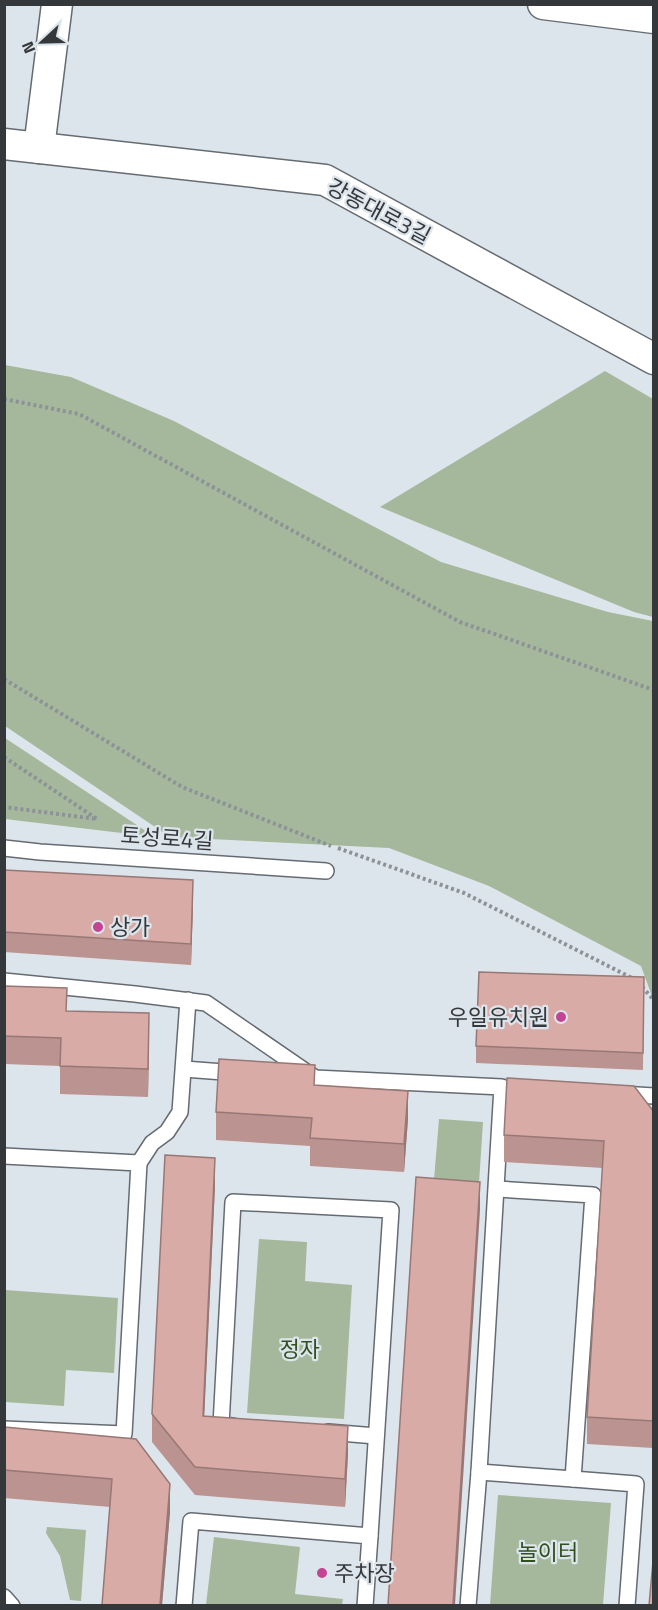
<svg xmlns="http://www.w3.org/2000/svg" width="658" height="1610" font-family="'Titillium Web','Noto Sans KR',sans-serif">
  <rect width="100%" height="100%" fill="#dde5ec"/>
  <!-- green -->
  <g fill="#a5b89c">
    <path d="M5 365 71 377 174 421 441 562 608 612 653 621V999L641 966 489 886 389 848 170 837 5 726Z"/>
    <path d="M605 371 653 399V617L634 612 380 507Z"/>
    <path d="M4 738H5L155 837 5 819Z"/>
    <path d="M439 1119 483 1122 479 1183 434 1180Z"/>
    <path d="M259 1239 307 1242 305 1281 352 1285 344 1419 247 1413Z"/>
    <path d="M5 1290 118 1298 114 1373 66 1370 64 1406 5 1402Z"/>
    <path d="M498 1495 611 1503 603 1605H490Z"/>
    <path d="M47 1527 86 1530 81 1601 70 1600 60 1556 46 1533Z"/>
    <path d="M214 1537 300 1547 295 1594 343 1599 342 1605H206Z"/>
  </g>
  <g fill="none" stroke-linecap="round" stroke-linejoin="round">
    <defs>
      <g id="lane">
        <path d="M4 848 40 852 326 871"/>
        <path d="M4 981 135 994 206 1003 315 1078 502 1087 479 1472 468 1606"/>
        <path d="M184 1069 237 1073"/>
        <path d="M621 1094 654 1096"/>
        <path d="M4 1156 139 1163 124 1434 4 1429"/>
        <path d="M139 1163 152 1143 167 1132 180 1112 188 1000"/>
        <path d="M497 1189 593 1195 573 1479 636 1484 627 1606"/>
        <path d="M233 1426 221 1425 233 1202 391 1210 370 1536"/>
        <path d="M328 1432 376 1436"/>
        <path d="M479 1472 573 1479"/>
        <path d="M4 1597 12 1606"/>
        <path d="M184 1606 191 1521 370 1536 365 1606"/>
      </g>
      <g id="street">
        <path d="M543 4 654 18"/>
        <path d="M4 144 325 180 654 359"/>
        <path d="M39 148 57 4"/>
      </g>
    </defs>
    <!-- lane casing -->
    <use href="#lane" stroke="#656b71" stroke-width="18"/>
    <!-- street casing -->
    <use href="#street" stroke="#656b71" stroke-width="33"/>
    <!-- path -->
    <g stroke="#8c9297" stroke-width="4" stroke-dasharray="3 3" stroke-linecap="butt">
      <path d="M4 399 79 414 460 622 654 690"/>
      <path d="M4 679 182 787 331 846"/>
      <path d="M4 757 97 819 4 807"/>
      <path d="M338 848 464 893 632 978"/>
      <path d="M642 987 654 1000"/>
    </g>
    <!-- lane -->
    <use href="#lane" stroke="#fff" stroke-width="15"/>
    <!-- street -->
    <use href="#street" stroke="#fff" stroke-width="30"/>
  </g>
  <!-- wall -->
  <g fill="#bb9390">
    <path d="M4 870 193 901 191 965 4 952Z"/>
    <path d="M644 977 643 1070 476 1063V1046Z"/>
    <path d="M4 986 67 1011 149 1041 148 1097 60 1094V1066L4 1064Z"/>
    <path d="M315 1086 408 1119 404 1172 310 1166V1146L216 1140V1112Z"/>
    <path d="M654 1112V1435L653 1448 587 1444V1417L603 1168 504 1162V1135Z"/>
    <path d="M215 1186 204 1416 348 1454 345 1507 195 1495 152 1442V1414Z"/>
    <path d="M4 1427 136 1439 170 1512 162 1605H102L110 1507 4 1498Z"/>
  </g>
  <!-- shaded-wall -->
  <g fill="#987875">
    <path d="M193 880V901L191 965V944Z"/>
    <path d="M149 1013V1041L148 1097V1069Z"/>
    <path d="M408 1091V1119L404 1172V1144Z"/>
    <path d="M215 1158V1186L203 1444V1416Z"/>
    <path d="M480 1182V1210L455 1605H453Z"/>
    <path d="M654 1407V1435L653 1448V1421Z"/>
    <path d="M348 1426V1454L345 1507V1479Z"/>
    <path d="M170 1484V1512L162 1605H160Z"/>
  </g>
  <!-- building -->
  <g fill="#d9aba7" stroke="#987875" stroke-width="1.5">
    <path d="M4 870 193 880 191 944 4 932Z"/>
    <path d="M479 972 644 977 643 1053 476 1046Z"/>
    <path d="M4 986 67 988 66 1011 149 1013 148 1069 60 1066 61 1038 4 1036Z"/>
    <path d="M219 1059 315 1065 314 1085 408 1091 404 1144 310 1138 312 1118 216 1112Z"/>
    <path d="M507 1078 634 1086 654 1112V1407L653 1421 587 1417 604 1141 504 1135Z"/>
    <path d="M165 1155 215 1158 203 1416 348 1426 345 1479 195 1467 152 1414Z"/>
    <path d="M416 1177 480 1182 453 1605H388Z"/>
    <path d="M4 1427 136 1439 170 1484 160 1605H102L112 1479 4 1470Z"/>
    <path d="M654 1551V1605H649Z"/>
  </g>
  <!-- markers -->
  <g fill="#c24493" stroke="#dde5ec" stroke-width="2">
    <circle cx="98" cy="927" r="6"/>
    <circle cx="561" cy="1017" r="6"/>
    <circle cx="322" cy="1573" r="6"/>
  </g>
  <g text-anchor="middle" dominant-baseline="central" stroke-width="4.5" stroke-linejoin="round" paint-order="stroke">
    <!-- street labels -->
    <g font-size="22" fill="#35383b" stroke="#dde5ec">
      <text transform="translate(379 211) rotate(28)">강동대로3길</text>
      <text transform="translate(167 838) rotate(4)">토성로4길</text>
    </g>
    <!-- poi labels -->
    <g font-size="22" fill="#35383b" stroke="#dde5ec" text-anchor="start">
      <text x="110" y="927">상가</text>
      <text x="549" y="1017" text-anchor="end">우일유치원</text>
      <text x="334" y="1573">주차장</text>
    </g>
    <!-- park labels -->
    <g font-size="22" fill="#30501f" stroke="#dde5ec">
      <text x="300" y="1349">정자</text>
      <text x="548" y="1552">놀이터</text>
    </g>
  </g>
  <!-- border -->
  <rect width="658" height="1610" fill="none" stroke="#35383b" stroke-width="12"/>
  <!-- north arrow -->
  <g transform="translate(42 42) rotate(248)" stroke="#dde5ec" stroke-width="4.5" paint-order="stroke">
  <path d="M0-4.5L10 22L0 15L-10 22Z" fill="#35383b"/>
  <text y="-9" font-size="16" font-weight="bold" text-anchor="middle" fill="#35383b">N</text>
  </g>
</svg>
